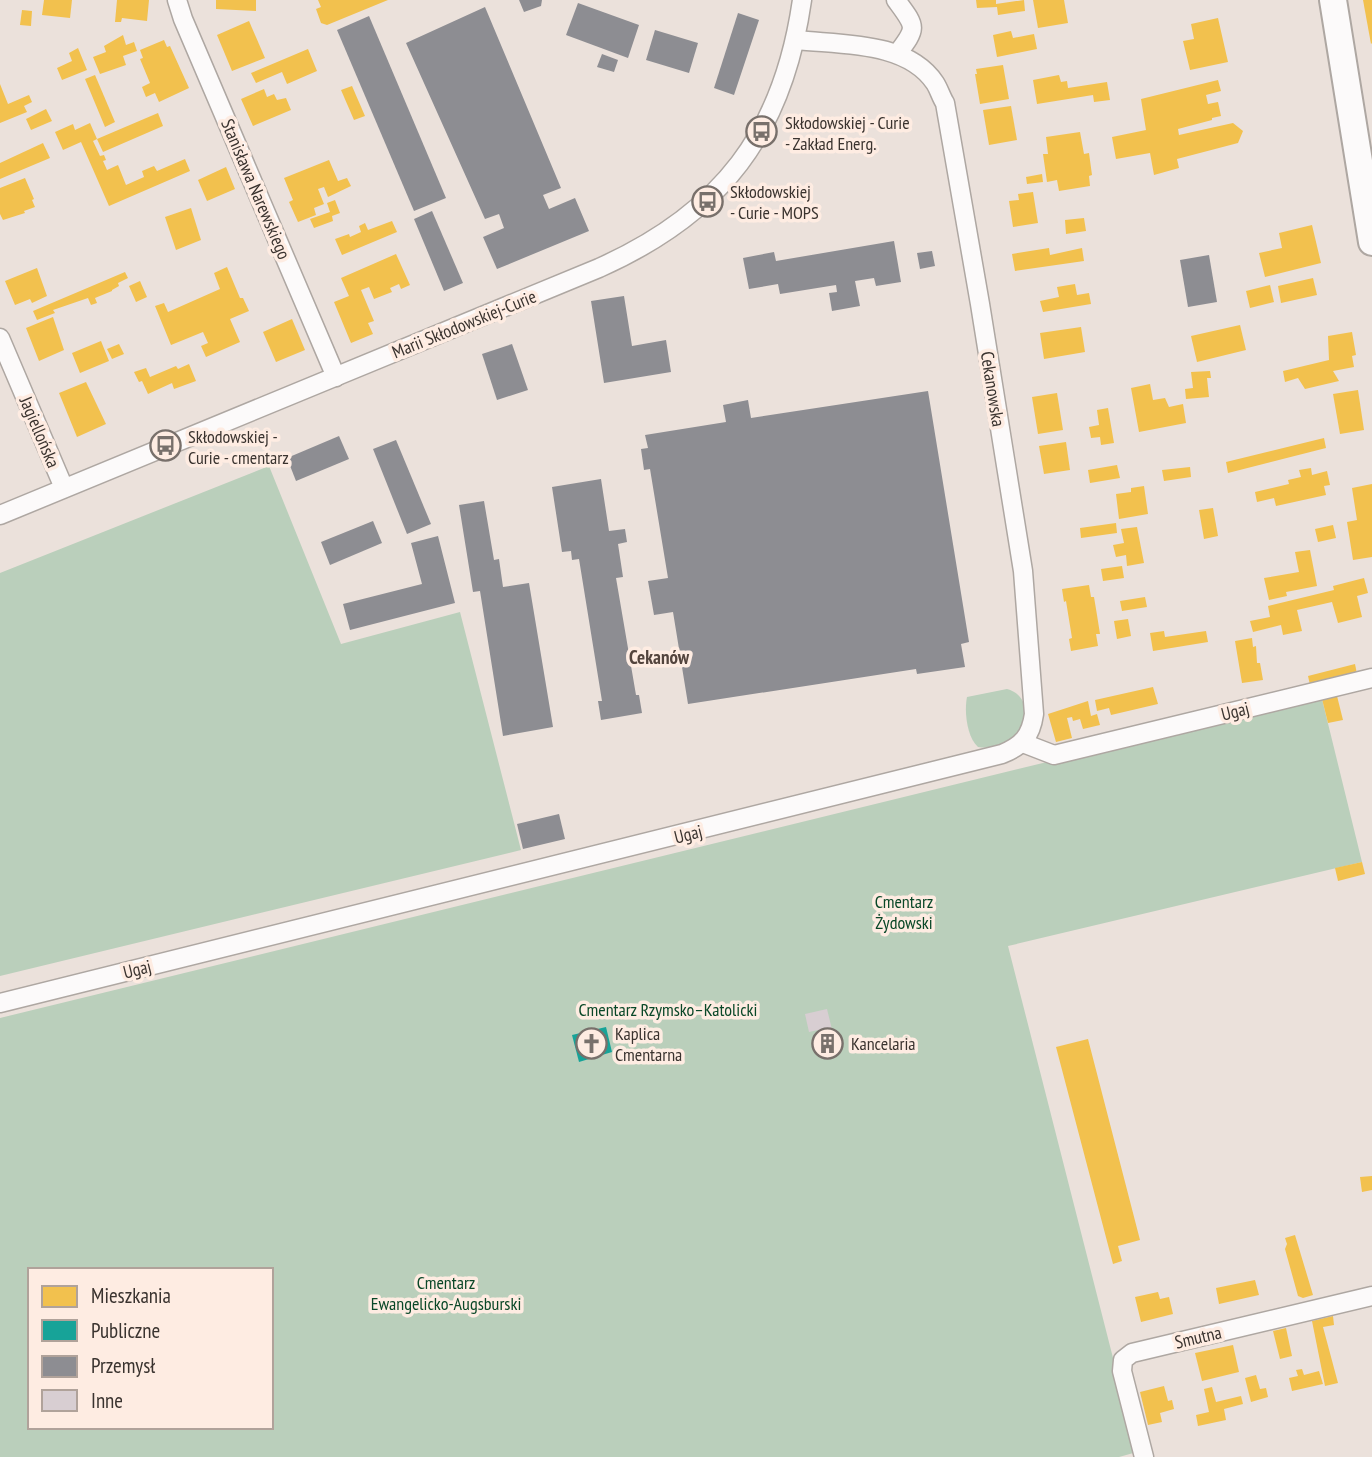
<svg xmlns="http://www.w3.org/2000/svg" width="1372" height="1457" font-family="'PT Sans Narrow',sans-serif">
  <rect width="100%" height="100%" fill="#ebe1db"/>
  <!-- green -->
  <g fill="#bacfbb" fill-rule="evenodd">
    <path d="M269 466 341 644 460 612 521 850 0 976V573Z"/>
    <path d="M1007 689C1043 699 1020 754 978 747 967 737 964 712 967 697Z"/>
    <path d="M1321 695 1362 862 1008 946 1137 1452 1119 1457H0V1018ZM30 1270H271V1427H30Z"/>
  </g>
  <!-- homes -->
  <g fill="#f2c14e">
    <path d="M44 0H72L70 18 42 15Z"/>
    <path d="M117 0H149L147 21 122 18 121 22H115Z"/>
    <path d="M216 0H256V11L216 9Z"/>
    <path d="M318 0H388L327 25 321 23 316 9 321 7Z"/>
    <path d="M976 0H996V4L1024 0 1025 11 998 15 997 7 977 8Z"/>
    <path d="M1033 0H1064L1068 23 1038 28Z"/>
    <path d="M1363 0H1372V43L1371 44Z"/>
    <path d="M22 10 32 11 31 26 20 25Z"/>
    <path d="M1218 18 1228 62 1190 70 1183 41 1194 39 1191 24Z"/>
    <path d="M249 21 265 58 232 71 217 35Z"/>
    <path d="M1011 31 1013 38 1034 34 1037 49 997 57 993 35Z"/>
    <path d="M123 35 126 45 134 42 137 51 123 56 126 65 100 74 93 57 106 52 104 46Z"/>
    <path d="M164 40 167 47 170 46 189 88 159 102 155 93 146 97 142 87 150 83 140 59 143 58 140 50Z"/>
    <path d="M78 48 87 70 62 80 57 68 72 61 69 53Z"/>
    <path d="M308 49 317 71 287 84 282 72 256 83 251 73Z"/>
    <path d="M1003 65 1009 99 980 104 975 74H977L976 69Z"/>
    <path d="M95 75 115 122 105 127 85 79Z"/>
    <path d="M1059 75 1061 82 1067 81 1068 88 1107 82 1110 100 1094 102 1093 95 1037 104 1033 80Z"/>
    <path d="M1218 80 1221 91 1206 95 1208 104 1218 102 1221 116 1212 118V120L1178 129 1179 135 1233 123 1243 131 1238 143 1177 159 1179 168 1154 175 1150 153 1116 159 1112 137 1146 130 1141 99Z"/>
    <path d="M0 84 8 104 29 95 32 102 24 106 27 112 0 123Z"/>
    <path d="M352 86 365 116 354 120 341 90Z"/>
    <path d="M264 89 267 97 274 94 277 100 286 98 291 110 253 126 241 99Z"/>
    <path d="M1011 106 1017 140 989 145 983 110Z"/>
    <path d="M46 109 52 121 31 130 26 119Z"/>
    <path d="M158 113 163 126 103 152 97 139Z"/>
    <path d="M90 123 97 139 93 141 100 156 104 155 106 160 103 161 107 170 118 165 126 185 144 177 142 171 154 166 157 171 185 159 190 171 109 206 81 142 63 150 55 132 73 124 75 130Z"/>
    <path d="M1080 132 1084 154 1089 153 1092 175 1089 176 1090 186 1059 191 1057 180 1047 182 1043 154H1048L1046 137Z"/>
    <path d="M43 143 50 158 0 179V163Z"/>
    <path d="M329 160 338 181 347 178 351 186 328 197 324 187 318 189 324 204 314 208 316 215 298 222 289 202 293 200 284 178Z"/>
    <path d="M226 167 235 189 207 201 198 180Z"/>
    <path d="M1042 174 1043 182 1027 184 1026 177Z"/>
    <path d="M25 178 34 199 32 200 35 207 24 211 25 213 3 220 0 214V188Z"/>
    <path d="M1033 192 1038 223 1013 227 1009 201 1019 200 1018 194Z"/>
    <path d="M335 200 340 213 332 216 333 221 314 228 310 219 330 212 327 203Z"/>
    <path d="M191 208 201 240 176 250 165 217Z"/>
    <path d="M1084 218 1086 231 1066 234 1065 220Z"/>
    <path d="M392 221 397 232 342 255 335 239 349 234 350 237 361 232 359 226 365 223 368 230Z"/>
    <path d="M1312 225 1321 263 1265 277 1259 253 1282 248 1279 233Z"/>
    <path d="M1049 248 1050 255 1082 248 1084 261 1015 271 1012 254Z"/>
    <path d="M396 254 410 285 401 289 399 284 390 288 392 292 374 299 369 287 361 290 374 321 368 323 373 334 351 343 334 302 349 296 341 278Z"/>
    <path d="M227 267 240 298H243L249 311 230 319 240 342 206 357 201 346 208 343 203 332 171 345 155 306 164 303 168 312 220 289 214 273Z"/>
    <path d="M37 268 47 296 32 303 30 299 15 305 5 281Z"/>
    <path d="M125 272 128 278 118 283 119 286 112 290V291L95 298 97 303 91 305 88 298 53 310 55 313 37 320 33 311Z"/>
    <path d="M1313 278 1317 295 1281 303 1278 286Z"/>
    <path d="M140 281 147 297 136 302 129 286Z"/>
    <path d="M1075 284 1077 295 1089 293 1091 304 1043 312 1040 301 1059 297 1057 287Z"/>
    <path d="M1270 285 1274 302 1250 308 1246 291Z"/>
    <path d="M53 317 64 350 39 361 26 328Z"/>
    <path d="M292 319 305 350 276 362 263 332Z"/>
    <path d="M1240 325 1246 350 1197 362 1191 336Z"/>
    <path d="M1081 327 1085 352 1044 359 1040 333Z"/>
    <path d="M1352 332 1356 355 1352 356 1354 367 1333 371 1339 381 1305 389 1298 378 1285 382 1283 371 1329 360 1328 336Z"/>
    <path d="M101 341 109 361 80 373 72 353Z"/>
    <path d="M119 344 124 354 112 359 107 349Z"/>
    <path d="M189 364 196 381 174 389 172 383 148 394 142 381 139 382 134 372 146 368 150 377 176 366 178 369Z"/>
    <path d="M1210 371 1211 378H1207L1209 397 1186 399 1185 389 1193 388 1191 372Z"/>
    <path d="M86 382 106 424 77 437 59 393Z"/>
    <path d="M1150 384 1153 400 1165 398 1169 407 1183 404 1186 423 1139 432 1131 388Z"/>
    <path d="M1358 390 1364 430 1340 434 1333 394Z"/>
    <path d="M1057 393 1063 430 1038 434 1032 397Z"/>
    <path d="M1108 408 1114 443 1101 445 1100 437 1091 438 1089 427 1099 425 1097 410Z"/>
    <path d="M1324 438 1326 448 1228 473 1226 462Z"/>
    <path d="M1066 442 1070 470 1044 474 1039 446Z"/>
    <path d="M1117 465 1120 478 1090 483 1088 470Z"/>
    <path d="M1190 467 1191 477 1164 481 1162 470Z"/>
    <path d="M1311 468 1312 475 1327 471 1330 485 1324 486 1326 495 1276 506 1274 498 1257 502 1255 492 1289 484 1288 480 1301 477 1299 470Z"/>
    <path d="M1372 484V557L1353 560 1347 522 1357 520 1352 488Z"/>
    <path d="M1144 486 1148 514 1119 519 1116 494 1131 492V488Z"/>
    <path d="M1213 508 1218 536 1204 539 1199 510Z"/>
    <path d="M1116 523 1117 533 1081 538 1080 528Z"/>
    <path d="M1333 525 1336 538 1318 542 1315 529Z"/>
    <path d="M1137 527 1144 563 1127 566 1126 555 1116 557 1113 545 1124 543 1121 529Z"/>
    <path d="M1310 550 1317 586 1286 592 1287 596 1269 600 1264 578 1299 572 1295 552Z"/>
    <path d="M1122 566 1124 578 1103 581 1101 569Z"/>
    <path d="M1364 578 1368 593 1357 596 1362 617 1338 623 1332 602 1297 610 1302 631 1283 635 1281 625 1253 632 1250 621 1270 617 1268 606 1334 590 1333 586Z"/>
    <path d="M1089 585 1091 597H1094L1097 615 1100 634H1096L1098 646 1071 651 1069 639 1072 638 1066 601 1064 602 1062 589Z"/>
    <path d="M1145 597 1147 607 1122 611 1120 601Z"/>
    <path d="M1128 619 1131 636 1117 639 1114 621Z"/>
    <path d="M1164 631 1165 637 1206 631 1208 642 1153 651 1150 633Z"/>
    <path d="M1252 638 1253 647 1256 646 1257 663H1260L1263 680 1242 683 1235 641Z"/>
    <path d="M1355 664 1357 674 1310 685 1308 676Z"/>
    <path d="M1153 687 1158 704 1111 715 1109 708 1097 711 1095 700Z"/>
    <path d="M1336 692 1343 720 1328 723 1321 695Z"/>
    <path d="M1088 701 1091 716 1097 714 1100 725 1083 729 1080 719 1073 721 1072 717 1067 718 1072 738 1056 742 1048 714Z"/>
    <path d="M1362 862 1365 874 1338 881 1335 868Z"/>
    <path d="M1088 1039 1140 1240 1118 1246 1122 1261 1113 1264 1056 1047Z"/>
    <path d="M1372 1176V1190L1362 1192 1360 1177Z"/>
    <path d="M1295 1235 1313 1295 1303 1298 1298 1296 1285 1249 1287 1244 1285 1238Z"/>
    <path d="M1255 1280 1259 1295 1219 1304 1216 1288Z"/>
    <path d="M1158 1292 1160 1299 1169 1297 1173 1314 1141 1322 1135 1297Z"/>
    <path d="M1333 1316 1334 1325 1323 1327 1338 1383 1325 1386 1312 1321Z"/>
    <path d="M1286 1328 1292 1356 1280 1359 1273 1331Z"/>
    <path d="M1233 1345 1239 1372 1202 1381 1195 1353Z"/>
    <path d="M1302 1369 1304 1375 1319 1371 1323 1384 1292 1391 1289 1378 1298 1376 1296 1370Z"/>
    <path d="M1256 1375 1260 1389 1266 1388 1268 1397 1251 1402 1245 1378Z"/>
    <path d="M1164 1386 1168 1401 1172 1400 1174 1409 1160 1413 1162 1422 1148 1425 1140 1392Z"/>
    <path d="M1212 1387 1216 1402 1241 1396 1243 1404 1224 1409 1226 1420 1198 1426 1196 1415 1209 1412 1204 1389Z"/>
  </g>
  <!-- public -->
  <path fill="#17a398" d="M606 1027 612 1052 579 1062 572 1035Z"/>
  <!-- industry -->
  <g fill="#8d8d92">
    <path d="M519 0H542L541 6 524 12Z"/>
    <path d="M578 3 639 25 628 58 566 35Z"/>
    <path d="M485 7 561 188 543 195 549 209 575 198 589 231 497 269 483 237 504 228 499 214 485 219 406 43Z"/>
    <path d="M738 13 759 20 734 95 714 88Z"/>
    <path d="M369 16 446 198 414 211 337 30Z"/>
    <path d="M655 30 698 43 689 73 646 60Z"/>
    <path d="M602 54 618 60 614 72 597 67Z"/>
    <path d="M432 211 463 283 444 291 414 219Z"/>
    <path d="M894 241 901 282 876 286 874 278 855 281 860 306 832 311 829 293 837 292 836 285 780 294 778 284 749 289 743 258 774 252 776 261Z"/>
    <path d="M932 251 935 266 920 269 917 253Z"/>
    <path d="M1209 255 1217 302 1188 307 1180 260Z"/>
    <path d="M624 296 632 346 666 340 671 372 604 383 591 301Z"/>
    <path d="M512 344 528 390 497 400 482 354Z"/>
    <path d="M928 391 969 642 961 644 965 667 917 674 916 669 688 704 673 612 654 615 648 581 668 578 650 469 644 470 641 449 648 448 645 435 726 422 723 405 748 400 751 418Z"/>
    <path d="M339 436 349 459 296 481 287 458Z"/>
    <path d="M396 440 431 524 407 534 373 449Z"/>
    <path d="M601 479 609 531 625 529 627 542 618 544 623 577 616 578 636 695H639L642 713 601 720 598 701H602L579 559 572 560 571 551 562 552 552 487Z"/>
    <path d="M484 501 494 560 499 559 503 587 529 583 553 727 503 736 480 591 473 592 459 505Z"/>
    <path d="M373 521 382 543 330 565 321 542Z"/>
    <path d="M438 536 455 603 350 630 343 604 422 584 411 543Z"/>
    <path d="M559 814 565 839 523 849 517 824Z"/>
  </g>
  <!-- building -->
  <path fill="#d8ced2" d="M827 1009 838 1054 824 1057 818 1030 809 1032 805 1014Z"/>
  <g fill="none" stroke-linecap="round" stroke-linejoin="round">
    <defs>
      <g id="street">
        <path d="M177 0 183 19 336 377"/>
        <path d="M896 0C916 27 918 27 897 54"/>
        <path d="M0 338 64 488"/>
        <path d="M0 515 599 268C722 213 783 133 802 0"/>
        <path d="M1023 743 1054 755 1372 678"/>
        <path d="M0 1003 1002 754C1022 746 1031 736 1034 714L1023 571 980 304 945 103C941 97 939 89 935 83 907 41 841 45 797 40"/>
        <path d="M1144 1457 1122 1371 1123 1360 1132 1353 1372 1296"/>
      </g>
      <path id="secondary" d="M1333 0 1372 242"/>
    </defs>
    <!-- street casing -->
    <use href="#street" stroke="#aea7a2" stroke-width="21"/>
    <!-- secondary casing -->
    <use href="#secondary" stroke="#aea7a2" stroke-width="30"/>
    <!-- street -->
    <use href="#street" stroke="#fcfafa" stroke-width="18"/>
    <!-- secondary -->
    <use href="#secondary" stroke="#fcfafa" stroke-width="26"/>
  </g>
  <!-- icons -->
  <defs>
    <symbol id="bus-ring" viewBox="-11 -11 22 22"><circle r="9.5" fill="#feece2" stroke="#78706b" stroke-width="1.5"/><path d="M-5-6H5V4H4V6H2V4H-2V6H-4V4H-5ZM-3.5-4V0h7V-4ZM-3.5 1.2v1.5H-2V1.2ZM2 1.2v1.5H3.5V1.2Z" fill="#78706b"/></symbol>
    <symbol id="church-ring" viewBox="-11 -11 22 22"><circle r="9.5" fill="#feece2" stroke="#78706b" stroke-width="1.5"/><path d="M-1.2-6h2.4v3.5h3.3v2.4h-3.3V6h-2.4V-.1h-3.3v-2.4h3.3Z" fill="#78706b"/></symbol>
    <symbol id="building-ring" viewBox="-11 -11 22 22"><circle r="9.5" fill="#feece2" stroke="#78706b" stroke-width="1.5"/><path d="M-4-6H4V6H1V3H-1V6H-4ZM-2.5-4.3h1.7v1.8h-1.7ZM.8-4.3h1.7v1.8H.8ZM-2.5-1h1.7V.8h-1.7ZM.8-1h1.7V.8H.8Z" fill="#78706b"/></symbol>
  </defs>
  <g fill-rule="evenodd">
    <use href="#bus-ring" x="744" y="114" width="35" height="35"/>
    <use href="#bus-ring" x="690" y="184" width="35" height="35"/>
    <use href="#bus-ring" x="148" y="428" width="35" height="35"/>
    <use href="#church-ring" x="574" y="1026" width="35" height="35"/>
    <use href="#building-ring" x="810" y="1026" width="35" height="35"/>
  </g>
  <g text-anchor="middle" dominant-baseline="central" stroke-width="7" stroke-linejoin="round" paint-order="stroke">
    <!-- poi labels -->
    <g font-size="18" fill="#3a332f" stroke="#feece2" text-anchor="start">
      <text x="785" y="122">Skłodowskiej - Curie<tspan x="785" dy="21">- Zakład Energ.</tspan></text>
      <text x="730" y="191">Skłodowskiej<tspan x="730" dy="21">- Curie - MOPS</tspan></text>
      <text x="188" y="436">Skłodowskiej -<tspan x="188" dy="21">Curie - cmentarz</tspan></text>
      <text x="615" y="1033">Kaplica<tspan x="615" dy="21">Cmentarna</tspan></text>
      <text x="851" y="1043">Kancelaria</text>
    </g>
    <!-- street labels -->
    <g font-size="18" fill="#3a332f" stroke="#feece2">
      <text transform="translate(256 189) rotate(67)">Stanisława Narewskiego</text>
      <text transform="translate(464 324) rotate(-22)">Marii Skłodowskiej-Curie</text>
      <text transform="translate(993 389) rotate(81)">Cekanowska</text>
      <text transform="translate(40 432) rotate(67)">Jagiellońska</text>
      <text transform="translate(1235 711) rotate(-14)">Ugaj</text>
      <text transform="translate(688 834) rotate(-14)">Ugaj</text>
      <text transform="translate(137 969) rotate(-14)">Ugaj</text>
      <text transform="translate(1198 1337) rotate(-13)">Smutna</text>
    </g>
    <!-- park labels -->
    <g font-size="18" fill="#094727" stroke="#feece2">
      <text x="904" y="901">Cmentarz<tspan x="904" dy="21">Żydowski</tspan></text>
      <text x="668" y="1009">Cmentarz Rzymsko–Katolicki</text>
      <text x="446" y="1282">Cmentarz<tspan x="446" dy="21">Ewangelicko-Augsburski</tspan></text>
    </g>
    <!-- neighbourhood labels -->
    <g font-size="19" font-weight="bold" fill="#53443d" stroke="#feece2">
      <text x="659" y="657">Cekanów</text>
    </g>
  </g>
  <!-- legend -->
  <rect x="28" y="1268" width="245" height="161" fill="#feece2" stroke="#b0a29a" stroke-width="2"/>
  <rect x="42" y="1286" width="35" height="21" fill="#f2c14e" stroke="#b0a29a" stroke-width="2"/>
  <text x="91" y="1303" font-size="21" fill="#3a332f">Mieszkania</text>
  <rect x="42" y="1320" width="35" height="21" fill="#17a398" stroke="#b0a29a" stroke-width="2"/>
  <text x="91" y="1338" font-size="21" fill="#3a332f">Publiczne</text>
  <rect x="42" y="1356" width="35" height="21" fill="#8d8d92" stroke="#b0a29a" stroke-width="2"/>
  <text x="91" y="1373" font-size="21" fill="#3a332f">Przemysł</text>
  <rect x="42" y="1390" width="35" height="21" fill="#d8ced2" stroke="#b0a29a" stroke-width="2"/>
  <text x="91" y="1408" font-size="21" fill="#3a332f">Inne</text>
</svg>
